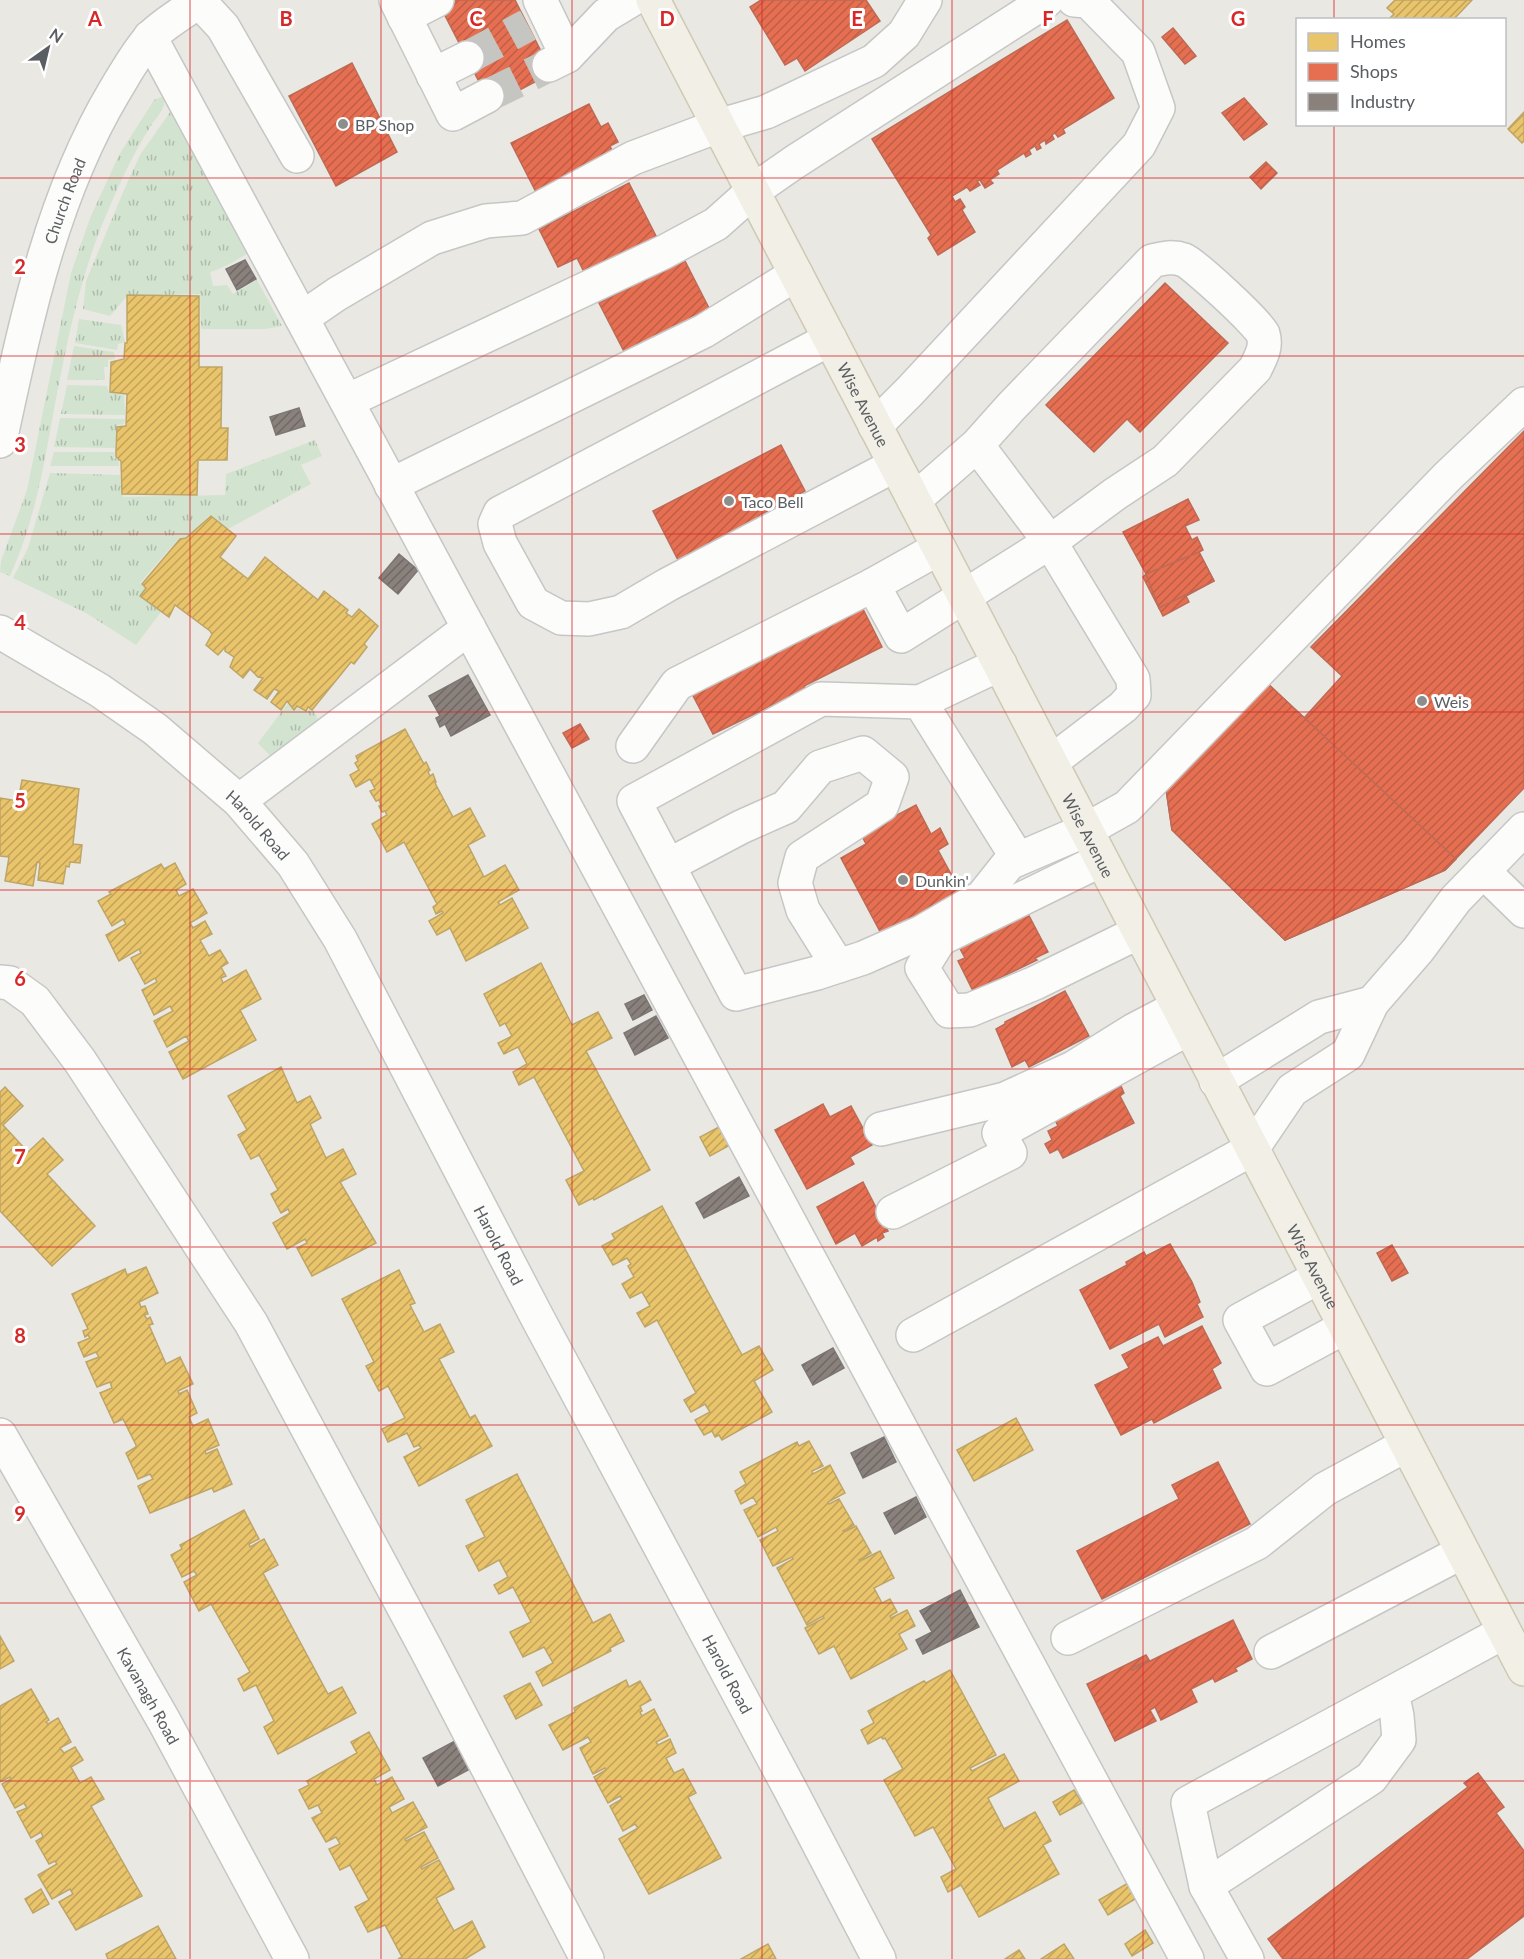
<svg xmlns="http://www.w3.org/2000/svg" width="1524" height="1959" font-family="Lato,sans-serif">
  <defs>
    <pattern id="grass-tufts" width="24" height="20" patternUnits="userSpaceOnUse" patternTransform="scale(1.5)"><rect width="24" height="20" fill="#d2e4cf"/><path d="M3 7l-1-3M5 7V3M7 7l1-3M15 17l-1-3M17 17v-4M19 17l1-3" fill="none" stroke="#adbcab"/></pattern>
    <pattern id="homes-hatch" width="6" height="6" patternUnits="userSpaceOnUse" patternTransform="scale(1.5)"><rect width="6" height="6" fill="#e9c46a"/><path d="M-1 1l2-2M0 6l6-6M5 7l2-2" fill="none" stroke="#c0a25b"/></pattern>
    <pattern id="shops-hatch" width="6" height="6" patternUnits="userSpaceOnUse" patternTransform="scale(1.5)"><rect width="6" height="6" fill="#e76f51"/><path d="M-1 1l2-2M0 6l6-6M5 7l2-2" fill="none" stroke="#be5e47"/></pattern>
    <pattern id="industry-hatch" width="6" height="6" patternUnits="userSpaceOnUse" patternTransform="scale(1.5)"><rect width="6" height="6" fill="#8a817c"/><path d="M-1 1l2-2M0 6l6-6M5 7l2-2" fill="none" stroke="#6e6864"/></pattern>
  </defs>
  <rect width="100%" height="100%" fill="#e9e8e3"/>
  <!-- grass -->
  <g fill="url(#grass-tufts)">
    <path d="M164 96C166 109 159 114 152 124 130 158 113 198 98 235 75 297 63 361 51 426 42 477 32 528 10 576L0 572 1 561 27 490 71 273 90 218 119 155 154 100Z"/>
    <path d="M175 105 254 250C239 258 225 268 210 272L213 286 227 285 233 294 257 280 282 326 266 329H201L200 294 127 296 110 316 83 309 86 281 124 190 140 155Z"/>
    <path d="M79 319 121 325 125 342 118 344 117 350 75 343Z"/>
    <path d="M74 346 114 352 115 359 108 360V367H104L105 380H67Z"/>
    <path d="M67 385 107 386 109 392 124 395 125 415 61 414Z"/>
    <path d="M60 418 125 419 124 424 117 425 115 448 54 447Z"/>
    <path d="M315 440 322 456 301 465 311 484 228 529 210 515 187 537 179 538 140 583 146 588 139 596 161 612 136 645 86 613 13 578 28 548 50 473 120 475 123 497 225 495 226 474Z"/>
    <path d="M54 452H115L114 458 119 459V466H50Z"/>
    <path d="M288 703 294 711 297 708 306 712 309 709 313 710 320 723 274 760 258 743Z"/>
  </g>
  <!-- homes -->
  <g fill="url(#homes-hatch)" stroke="#bea567" stroke-width="1.5">
    <path d="M1395 0H1472L1453 20H1388L1394 14 1387 8Z"/>
    <path d="M1524 112V141L1522 143 1508 129Z"/>
    <path d="M127 295 199 296V367H222L221 428H228L227 460H198L197 495 122 494 121 461 116 457V450L117 427 126 426 127 394 110 392 111 362 124 359 125 343H127Z"/>
    <path d="M211 516 236 536 220 557 248 579 265 557 318 600 324 591 348 610 346 613 352 617 359 609 378 626 364 644 367 647 354 664 351 662 312 710 308 707 306 711 297 706 294 710 287 701 281 710 271 702 279 691 274 689 267 699 254 690 263 678 258 677 250 669 243 678 230 667 234 657 225 651V647L218 655 206 645 212 634 210 631 175 605 169 617 140 596 146 588 142 584 180 539 186 538Z"/>
    <path d="M405 729 424 764 426 762 430 770 428 772 430 776 433 774 436 782 435 783 453 817 470 808 485 836 468 845 484 877 505 865 519 890 498 902 500 905 512 898 528 928 466 961 450 928 437 935 429 921 443 913 442 911 436 914 433 907 437 904 404 842 387 852 372 824 387 815 385 811 382 812 379 806 381 805 379 800 376 801 370 791 375 789 370 779 356 787 350 775 359 770 355 763 358 761 356 756Z"/>
    <path d="M22 780 79 789 73 844 82 845 80 863 70 862 69 867 66 866 63 884 38 880 40 863 37 862 33 886 5 881 9 857 0 856V798L18 801Z"/>
    <path d="M175 863 186 884 176 890 179 896 193 889 207 913 190 923 193 928 205 921 212 934 200 940 209 956 220 950 228 963 221 967 226 976 221 978 223 983 246 970 261 999 240 1010 256 1040 183 1079 169 1052 189 1041 186 1036 167 1047 154 1021 173 1011 170 1006 154 1015 142 990 157 982 155 978 145 984 131 958 141 953 139 949 119 961 106 935 126 924 123 919 112 926 98 901 111 894 109 892 161 864 164 869Z"/>
    <path d="M541 963 572 1025 598 1012 612 1038 586 1051 650 1170 594 1200 593 1198 579 1205 566 1180 584 1171 534 1077 519 1085 513 1072 527 1064 518 1047 504 1054 498 1043 512 1036 505 1023 500 1026 484 994Z"/>
    <path d="M281 1067 297 1103 310 1096 321 1118 310 1124 326 1158 343 1149 356 1174 340 1182 376 1243 312 1276 297 1248 307 1243 305 1239 287 1249 273 1223 290 1213 288 1209 281 1213 271 1194 278 1190 259 1155 251 1159 238 1135 247 1130 228 1096Z"/>
    <path d="M5 1087 23 1106 3 1125 28 1152 43 1138 63 1160 47 1174 95 1226 52 1266 0 1211V1092Z"/>
    <path d="M719 1127 730 1145 710 1156 700 1137Z"/>
    <path d="M662 1206 742 1355 759 1346 773 1370 754 1381 772 1412 722 1440 719 1435 715 1437 712 1431 704 1435 695 1420 710 1412 705 1404 691 1412 684 1400 696 1393 657 1320 645 1327 637 1313 650 1306 642 1292 630 1298 622 1284 634 1277 628 1266 631 1264 627 1258 613 1265 602 1246 615 1239 612 1234Z"/>
    <path d="M146 1267 158 1293 139 1302 141 1307 145 1306 148 1314 144 1315 147 1319 150 1317 153 1324 149 1325 166 1364 180 1357 193 1384 178 1391 179 1394 187 1390 197 1413 189 1417 193 1426 208 1419 219 1445 205 1451 206 1454 217 1449 232 1484 214 1492 212 1488 150 1513 138 1486 153 1479 150 1474 138 1479 126 1453 136 1447V1445L123 1419 114 1423 100 1393 112 1388 110 1382 97 1387 86 1362 99 1357 96 1352 84 1357 78 1343 90 1338 88 1335 85 1337 83 1331 88 1329 72 1294 125 1269 127 1275Z"/>
    <path d="M399 1270 415 1303 410 1305 424 1332 440 1324 454 1352 439 1359 470 1418 475 1415 492 1446 419 1486 404 1457 421 1448 419 1445 414 1447 407 1433 388 1442 382 1429 405 1418 388 1386 379 1391 366 1366 374 1362 342 1299Z"/>
    <path d="M1016 1418 1033 1450 974 1481 957 1450Z"/>
    <path d="M809 1441 823 1466 812 1471 813 1474 830 1465 845 1493 828 1502 829 1504 839 1499 854 1525 843 1531 844 1532 856 1526 871 1553 859 1560 860 1561 880 1551 894 1578 874 1588 882 1603 890 1599 897 1612 890 1616 891 1618 907 1610 915 1626 899 1634 907 1649 851 1679 834 1646 819 1654 805 1628 824 1618 823 1616 807 1625 777 1568 793 1559 792 1557 773 1566 760 1540 778 1531 776 1527 758 1537 744 1510 757 1504 753 1497 741 1504 735 1491 746 1484 740 1472 797 1442 799 1446Z"/>
    <path d="M517 1474 593 1623 610 1614 624 1641 610 1648 611 1651 543 1686 536 1672 553 1663 544 1647 523 1657 510 1632 531 1622 513 1587 499 1594 494 1585 508 1577 499 1560 479 1571 466 1546 485 1537 466 1500Z"/>
    <path d="M244 1510 259 1539 249 1544 250 1547 264 1539 278 1565 263 1573 328 1694 342 1687 356 1713 278 1754 264 1727 274 1721 256 1685 244 1691 238 1679 250 1672 211 1604 199 1611 184 1582 197 1575 194 1571 182 1577 171 1555 182 1549 180 1545Z"/>
    <path d="M0 1636 14 1661 0 1669Z"/>
    <path d="M950 1670 996 1755 970 1768 972 1771 1004 1754 1019 1781 988 1798 1004 1829 1035 1812 1051 1841 1043 1845 1059 1874 979 1917 961 1885 948 1892 941 1877 956 1869 933 1827 915 1836 884 1780 903 1769 885 1738 883 1739 881 1737 868 1744 861 1730 874 1723 868 1711 924 1681 926 1683Z"/>
    <path d="M626 1680 629 1687 640 1681 651 1700 640 1706 642 1711 640 1712 642 1716 654 1709 668 1736 656 1742 658 1745 670 1739 676 1753 666 1758 674 1773 683 1769 696 1793 688 1797 721 1858 649 1894 619 1839 638 1828 635 1824 623 1831 610 1806 622 1799 620 1796 608 1803 594 1777 606 1770 605 1768 593 1774 580 1748 591 1742 588 1737 563 1750 549 1725 575 1712 574 1708Z"/>
    <path d="M530 1683 542 1705 516 1719 504 1696Z"/>
    <path d="M31 1689 49 1720 46 1722 48 1724 58 1718 71 1742 60 1748 64 1753 75 1747 83 1760 71 1767 80 1783 91 1777 104 1799 91 1806 142 1896 76 1930 59 1902 73 1894 70 1889 52 1899 38 1875 57 1864 55 1861 49 1864 36 1841 43 1837 41 1832 31 1838 17 1812 27 1808 24 1803 15 1808 2 1784 11 1779 10 1777 0 1782V1706Z"/>
    <path d="M369 1732 390 1770 374 1779 377 1785 392 1777 404 1799 389 1807 392 1813 413 1802 427 1827 405 1839 406 1841 424 1832 438 1858 421 1867 422 1869 439 1860 454 1889 436 1898 454 1931 472 1921 485 1947 465 1959H398L402 1957 385 1925 368 1932 355 1907 369 1900 350 1865 340 1870 329 1849 340 1844 336 1837 326 1842 312 1818 322 1813 318 1805 309 1809 299 1790 309 1785 307 1781 357 1753 351 1742Z"/>
    <path d="M1074 1790 1082 1803 1060 1815 1053 1802Z"/>
    <path d="M1128 1883 1137 1898 1108 1915 1099 1900Z"/>
    <path d="M41 1889 49 1904 33 1913 25 1899Z"/>
    <path d="M158 1926 176 1959H108L106 1954Z"/>
    <path d="M1145 1930 1153 1943 1132 1956 1125 1944Z"/>
    <path d="M768 1944 776 1959H741Z"/>
    <path d="M1064 1944 1074 1959H1041Z"/>
    <path d="M1019 1950 1025 1959H1005Z"/>
  </g>
  <!-- shops -->
  <g fill="url(#shops-hatch)" stroke="#bd6a56" stroke-width="1.5">
    <path d="M437 0H515L552 73 491 105Z"/>
    <path d="M761 0H866L880 21 805 71 797 58 785 65 750 7Z"/>
    <path d="M1067 20 1114 98 1063 129 1065 133 1058 137 1055 133 1052 135 1054 139 1046 144 1045 140 1039 144 1041 148 1037 150 1035 146 1029 150 1031 154 1026 157 1024 153 997 170 999 174 990 180 993 183 985 188 980 180 977 181 980 185 970 191 967 187 952 196 955 202 960 199 965 207 962 210 975 232 938 255 928 238 931 235 872 139Z"/>
    <path d="M1173 28 1196 56 1185 64 1162 37Z"/>
    <path d="M352 63 397 152 336 186 289 96Z"/>
    <path d="M1244 98 1267 124 1244 140 1222 113Z"/>
    <path d="M589 104 601 127 608 123 618 142 610 146 616 159 539 198 511 143Z"/>
    <path d="M1266 162 1277 173 1261 189 1250 177Z"/>
    <path d="M629 183 657 238 585 274 577 258 558 267 539 229Z"/>
    <path d="M684 259 714 318 629 361 599 303Z"/>
    <path d="M1165 283 1228 343 1140 432 1127 419 1094 452 1046 405Z"/>
    <path d="M1524 431V788L1445 870 1285 940 1172 830 1166 789 1267 683 1304 718 1342 676 1311 647Z"/>
    <path d="M781 445 805 491 758 516 760 520 679 562 653 511Z"/>
    <path d="M1188 499 1199 520 1185 526 1192 540 1197 537 1203 550 1199 552 1214 581 1186 596 1189 602 1163 616 1143 577 1146 574 1123 532Z"/>
    <path d="M1199 552 1214 581 1159 608 1146 574Z"/>
    <path d="M858 599 882 647 804 686 806 689 713 734 688 686Z"/>
    <path d="M1267 683 1456 859 1445 870 1285 940 1172 830 1166 789Z"/>
    <path d="M580 724 589 739 572 748 563 733Z"/>
    <path d="M916 805 931 834 940 828 948 844 938 850 966 902 884 939 841 858 866 844 861 834Z"/>
    <path d="M1026 910 1048 952 1035 958 1037 960 973 991 958 961 965 958 957 943Z"/>
    <path d="M1065 991 1089 1036 1029 1067 1025 1060 1012 1067 996 1029 1005 1024V1022Z"/>
    <path d="M1111 1079 1116 1089 1121 1086 1124 1093 1120 1096 1134 1123 1063 1158 1058 1149 1050 1153 1045 1144 1052 1140 1048 1131 1058 1126 1050 1110Z"/>
    <path d="M823 1104 830 1117 851 1106 872 1145 850 1157 854 1164 807 1189 775 1130Z"/>
    <path d="M863 1182 888 1231 882 1233 884 1237 878 1241 877 1237 862 1246 855 1233 836 1244 817 1207Z"/>
    <path d="M1170 1244 1192 1282 1200 1302 1197 1304 1203 1317 1165 1337 1159 1324 1110 1349 1080 1290 1127 1265 1126 1262 1144 1252 1146 1256Z"/>
    <path d="M1392 1245 1408 1273 1392 1281 1377 1253Z"/>
    <path d="M1202 1326 1221 1363 1212 1369 1221 1388 1154 1423 1152 1419 1121 1435 1095 1385 1129 1368 1122 1355 1158 1337 1163 1346Z"/>
    <path d="M1218 1462 1250 1524 1102 1599 1077 1551 1179 1499 1172 1485Z"/>
    <path d="M1233 1620 1252 1659 1235 1668 1237 1671 1215 1682 1213 1678 1191 1689 1197 1702 1161 1720 1155 1707 1150 1710 1156 1721 1115 1741 1087 1684 1146 1655 1149 1660 1132 1668V1670Z"/>
    <path d="M1478 1773 1504 1807 1496 1813 1524 1851V1916L1467 1959H1283L1268 1939 1468 1787 1464 1783Z"/>
  </g>
  <!-- industry -->
  <g fill="url(#industry-hatch)" stroke="#7c7674" stroke-width="1.5">
    <path d="M245 260 256 279 237 290 226 269Z"/>
    <path d="M299 408 305 426 276 435 270 417Z"/>
    <path d="M399 554 418 570 398 594 379 578Z"/>
    <path d="M468 675 490 715 451 736 445 724 440 727 436 718 440 716 429 696Z"/>
    <path d="M644 995 652 1010 633 1020 625 1004Z"/>
    <path d="M656 1016 668 1038 635 1055 624 1033Z"/>
    <path d="M739 1177 749 1196 704 1218 696 1203Z"/>
    <path d="M833 1348 844 1368 813 1385 802 1365Z"/>
    <path d="M884 1437 896 1462 863 1478 851 1453Z"/>
    <path d="M916 1497 926 1517 895 1534 884 1513Z"/>
    <path d="M960 1590 979 1627 923 1654 916 1640 932 1632 920 1611Z"/>
    <path d="M455 1741 470 1769 438 1786 423 1758Z"/>
  </g>
  <g fill="none" stroke-linecap="round" stroke-linejoin="round">
    <!-- minor-tunnel -->
    <g stroke="#c5c5c2" stroke-width="33" stroke-dasharray="33 16" stroke-linecap="butt">
      <path d="M467 58 528 25"/>
      <path d="M487 96 548 66"/>
    </g>
    <defs>
      <g id="minor">
        <path d="M198 0 223 27 297 156"/>
        <path d="M396 0 453 114 487 96"/>
        <path d="M540 0 567 56 549 65"/>
        <path d="M404 17 437 0"/>
        <path d="M150 37 1187 1959"/>
        <path d="M567 56 606 15 631 0"/>
        <path d="M433 75 467 58"/>
        <path d="M302 318 337 294 432 238 486 221 522 218 633 158 718 126 766 112 874 61 904 34 925 0"/>
        <path d="M830 339 500 513 495 524 500 543 533 603 561 618 589 619 621 612 667 585 895 465"/>
        <path d="M347 401 664 252 716 224 753 191 793 163 1047 0"/>
        <path d="M875 426 910 391 1139 145 1158 108 1138 52 1088 1 1074 0"/>
        <path id="s1" d="M0 441C26 321 51 198 114 92 125 74 135 55 149 39 162 24 184 13 200 0"/>
        <path d="M391 485 704 331 796 274"/>
        <path d="M914 500 977 445 1011 407 1152 261C1164 258 1173 256 1184 260 1194 264 1259 324 1263 334 1267 347 1261 357 1255 369L1165 461 1115 494 1050 542 977 445"/>
        <path d="M873 585 939 548"/>
        <path id="s2" d="M0 632 99 690 155 729 239 801 293 864 340 939 537 1317 790 1789 879 1959"/>
        <path d="M1000 664 920 702 821 699 634 801 736 994 817 973 863 958 922 932 982 897 1009 863 1086 830 1127 807 1448 476 1524 404"/>
        <path d="M920 702 1018 859"/>
        <path d="M633 746 677 684 873 585 901 636 1050 542 1133 679 1134 695 1123 707 1051 762"/>
        <path d="M239 801 469 628"/>
        <path d="M1101 860 940 939 922 968 949 1011 970 1010 1035 983 1139 932"/>
        <path d="M669 865 741 827 786 807 820 767 863 753 892 777 882 805 802 857 795 883 803 910 838 966"/>
        <path d="M1483 871 1524 911"/>
        <path d="M0 982 10 983 35 1001 80 1061 251 1323 426 1649 587 1959"/>
        <path d="M1216 1081 1319 1017 1372 1003"/>
        <path d="M881 1129 1005 1099 1073 1068 1134 1030 1178 1007"/>
        <path d="M893 1212 1010 1153 999 1133 1189 1028"/>
        <path d="M1319 1277 1240 1320 1267 1369 1345 1327"/>
        <path d="M913 1335 1252 1149 1292 1090 1348 1054 1372 1003 1418 950 1456 899 1524 829"/>
        <path id="s3" d="M0 1435 164 1721 292 1959"/>
        <path d="M1068 1638 1257 1543 1325 1489 1406 1445"/>
        <path d="M1271 1652 1462 1552"/>
        <path d="M1206 1886 1188 1803 1504 1632"/>
        <path d="M1247 1959 1206 1886 1371 1778 1399 1740 1397 1716 1392 1693"/>
      </g>
      <g id="major">
        <path id="s4" d="M653 0 1524 1669"/>
      </g>
    </defs>
    <!-- minor casing -->
    <use href="#minor" stroke="#c6c6c6" stroke-width="36"/>
    <!-- major casing -->
    <use href="#major" stroke="#cfc8b3" stroke-width="36"/>
    <!-- minor -->
    <use href="#minor" stroke="#fcfcfb" stroke-width="33"/>
    <!-- major -->
    <use href="#major" stroke="#f1efe6" stroke-width="33"/>
  </g>
  <!-- grid -->
  <path fill="none" stroke="#d62828" stroke-width="1.5" stroke-opacity="0.55" d="M190 0V1959M381 0V1959M572 0V1959M762 0V1959M952 0V1959M1143 0V1959M1334 0V20M1334 124V1959M0 178H1524M0 356H1524M0 534H1524M0 712H1524M0 890H1524M0 1069H1524M0 1247H1524M0 1425H1524M0 1603H1524M0 1781H1524"/>
  <!-- markers -->
  <g fill="#8c8e8e" stroke="#fff" stroke-width="2">
    <circle cx="343" cy="124" r="6"/>
    <circle cx="729" cy="501" r="6"/>
    <circle cx="1422" cy="701" r="6"/>
    <circle cx="903" cy="880" r="6"/>
  </g>
  <g text-anchor="middle" dominant-baseline="central" stroke-width="6" stroke-linejoin="round" paint-order="stroke">
    <!-- poi labels -->
    <g font-size="16" fill="#5a5d61" stroke="#fff" text-anchor="start">
      <text x="355" y="124">BP Shop</text>
      <text x="741" y="501">Taco Bell</text>
      <text x="1434" y="701">Weis</text>
      <text x="915" y="880">Dunkin'</text>
    </g>
    <!-- street labels -->
    <g font-size="16" fill="#5a5d61" stroke="#fff">
      <text stroke="none"><textPath href="#s1" startOffset="249">Church Road</textPath></text>
      <text stroke="none"><textPath href="#s4" startOffset="456">Wise Avenue</textPath></text>
      <text stroke="none"><textPath href="#s2" startOffset="324">Harold Road</textPath></text>
      <text stroke="none"><textPath href="#s4" startOffset="942">Wise Avenue</textPath></text>
      <text stroke="none"><textPath href="#s2" startOffset="810">Harold Road</textPath></text>
      <text stroke="none"><textPath href="#s4" startOffset="1428">Wise Avenue</textPath></text>
      <text stroke="none"><textPath href="#s2" startOffset="1296">Harold Road</textPath></text>
      <text stroke="none"><textPath href="#s3" startOffset="300">Kavanagh Road</textPath></text>
    </g>
  </g>
  <g font-size="20" text-anchor="middle" font-weight="bold" fill="#d62828" stroke="#fff" stroke-width="6" stroke-linejoin="round" paint-order="stroke">
    <text x="95" y="26">A</text>
    <text x="286" y="26">B</text>
    <text x="476" y="26">C</text>
    <text x="667" y="26">D</text>
    <text x="857" y="26">E</text>
    <text x="1048" y="26">F</text>
    <text x="1238" y="26">G</text>
    <text x="20" y="274">2</text>
    <text x="20" y="452">3</text>
    <text x="20" y="630">4</text>
    <text x="20" y="808">5</text>
    <text x="20" y="986">6</text>
    <text x="20" y="1164">7</text>
    <text x="20" y="1343">8</text>
    <text x="20" y="1521">9</text>
  </g>
  <!-- legend -->
  <rect x="1296" y="18" width="210" height="108" fill="#ffffff" stroke="#bdbec0" stroke-width="1.5"/>
  <rect x="1308" y="33" width="30" height="18" fill="#e9c46a" stroke="#bdbec0" stroke-width="1.5"/>
  <text x="1350" y="48" font-size="18" fill="#5a5d61">Homes</text>
  <rect x="1308" y="63" width="30" height="18" fill="#e76f51" stroke="#bdbec0" stroke-width="1.5"/>
  <text x="1350" y="78" font-size="18" fill="#5a5d61">Shops</text>
  <rect x="1308" y="93" width="30" height="18" fill="#8a817c" stroke="#bdbec0" stroke-width="1.5"/>
  <text x="1350" y="108" font-size="18" fill="#5a5d61">Industry</text>
  <!-- north arrow -->
  <g transform="translate(48 48) rotate(34)" stroke="#ffffff" stroke-width="4.5" paint-order="stroke">
  <path d="M0-4.5L10 22L0 15L-10 22Z" fill="#5a5d61"/>
  <text y="-9" font-size="16" font-weight="bold" text-anchor="middle" fill="#5a5d61">N</text>
  </g>
</svg>
